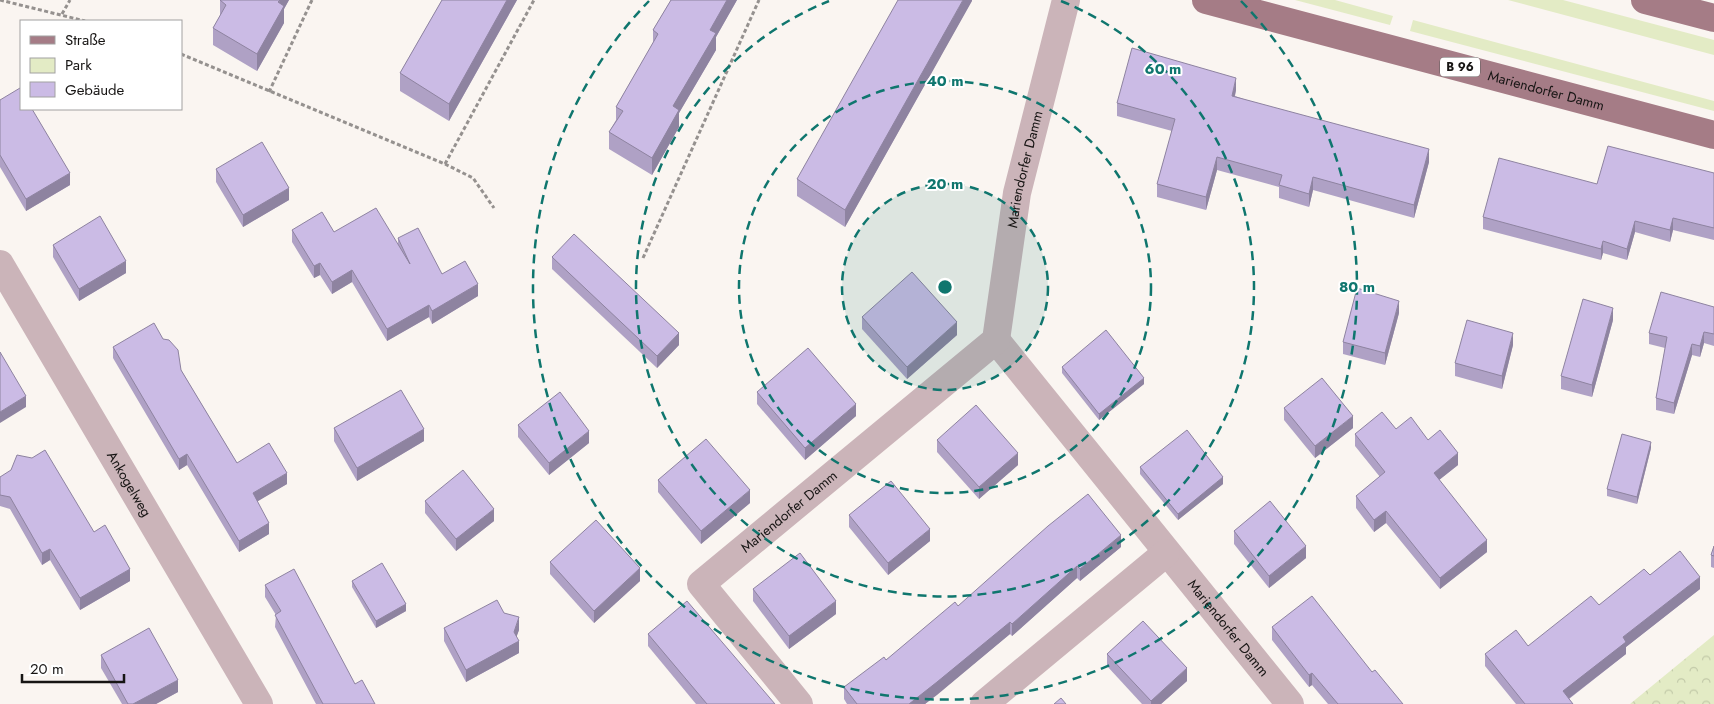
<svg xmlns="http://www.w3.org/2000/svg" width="1714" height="704" font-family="Jost,sans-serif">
  <defs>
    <pattern id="park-crowns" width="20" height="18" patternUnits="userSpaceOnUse" patternTransform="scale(1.25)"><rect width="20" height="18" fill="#e3ebc5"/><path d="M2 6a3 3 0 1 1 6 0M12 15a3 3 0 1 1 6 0" fill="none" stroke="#c2c9a8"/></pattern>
  </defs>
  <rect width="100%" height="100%" fill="#faf5f1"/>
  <!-- green -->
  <g fill="#e3ebc5">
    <path d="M1295 0H1335L1393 16 1390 25Z"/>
    <path d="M1508 0H1563L1714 40V55Z"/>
    <path d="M1413 20 1714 101V111L1410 31Z"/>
  </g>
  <!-- park -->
  <path fill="url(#park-crowns)" d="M1714 635V704H1630Z"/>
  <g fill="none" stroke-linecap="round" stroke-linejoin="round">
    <!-- path -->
    <g stroke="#95918f" stroke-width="3" stroke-dasharray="4 2.5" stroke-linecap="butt">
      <path d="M0 0 85 21"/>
      <path d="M62 14 70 0"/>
      <path d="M181 54 445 164 473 178 494 208"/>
      <path d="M269 92 312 0"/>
      <path d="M445 164 534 0"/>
      <path d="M643 258 759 0"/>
    </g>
    <!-- street -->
    <g stroke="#cbb4b9" stroke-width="28">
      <path id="s1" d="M0 264 259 704"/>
      <path id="s2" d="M996 340 1290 704"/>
      <path id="s3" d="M799 704 701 584 996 340 1017 193 1066 0"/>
      <path d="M984 704 1166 553"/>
    </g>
    <!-- primary -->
    <g stroke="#a57c86" stroke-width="28">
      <path id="s4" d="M1206 0 1714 135"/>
      <path d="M1645 0 1714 18"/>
    </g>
  </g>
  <!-- wall -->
  <g fill="#afa1c5">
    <path d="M220 0H289L284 9V23L257 71 213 45V28L220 16Z"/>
    <path d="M442 0H517L449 121 400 91V73Z"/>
    <path d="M671 0H737L716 37V50L679 113V127L652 175 609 149V132L616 120V107L653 43V30Z"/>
    <path d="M972 0 845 227 797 196V179Z"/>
    <path d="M1236 90 1235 96 1429 162 1414 218 1313 190 1309 207 1279 198V187L1217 170 1206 210 1157 197V184L1172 131 1117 116V103Z"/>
    <path d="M0 100 70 185 26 211 0 167Z"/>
    <path d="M216 169 289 200 243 227 216 182Z"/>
    <path d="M1714 173V240L1673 230 1670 242 1635 232 1627 260 1603 253 1601 260 1483 229V217L1597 184Z"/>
    <path d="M292 230 334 232 398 244V238L442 274 478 296 432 324 429 317 387 341 352 282 332 294 320 275 314 278 292 242Z"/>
    <path d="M53 245 126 273 79 301 53 257Z"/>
    <path d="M552 257 679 345 657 368 552 269Z"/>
    <path d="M1714 307V346L1704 343 1700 357 1692 355 1674 414 1656 410V398L1665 348 1649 344V333Z"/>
    <path d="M1399 313 1385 365 1343 354V342Z"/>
    <path d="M862 317 957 335 907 379 862 329Z"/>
    <path d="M1613 320 1592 397 1561 389V376Z"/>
    <path d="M1513 345 1502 389 1455 376V363Z"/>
    <path d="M113 347 181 370 237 463 287 484 257 501 269 534 239 552 187 465 179 470 113 358Z"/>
    <path d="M1062 367 1144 384 1099 420 1062 373Z"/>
    <path d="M757 392 856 416 805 460 757 404Z"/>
    <path d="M1284 408 1353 428 1315 458 1284 420Z"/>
    <path d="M518 425 589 443 549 475 518 437Z"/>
    <path d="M334 428 424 441 357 481 334 441Z"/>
    <path d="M1396 429 1428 440 1458 465 1439 480 1487 552 1440 589 1386 523 1374 532 1356 508V496L1380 477 1355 446V434Z"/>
    <path d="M937 440 1018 465 979 499 937 452Z"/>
    <path d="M1651 448 1637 504 1607 496V489Z"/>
    <path d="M1140 467 1223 484 1178 520 1140 474Z"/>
    <path d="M0 477 94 532 130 581 80 610 50 560 42 565 10 509 0 506Z"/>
    <path d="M658 480 750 503 701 544 658 492Z"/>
    <path d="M425 501 494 521 456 551 425 513Z"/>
    <path d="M849 515 930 541 888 575 849 527Z"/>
    <path d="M1234 531 1306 558 1269 588 1234 544Z"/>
    <path d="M1714 546V568L1711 567V555Z"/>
    <path d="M1121 547 1080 581 1077 578 1012 636 1010 634 925 704H847L844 699V687L886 660 958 606Z"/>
    <path d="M550 562 640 581 594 623 550 574Z"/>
    <path d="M1650 575 1700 589 1626 647V654L1569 699 1573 704H1516L1485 666V654L1528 646 1599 605Z"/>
    <path d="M352 581 406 611 376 628 352 587Z"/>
    <path d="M265 585 355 684 375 704H316L275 627 276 615 265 597Z"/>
    <path d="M753 589 836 614 789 649 753 601Z"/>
    <path d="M504 613 519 630 516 637 519 653 466 682 444 641V628Z"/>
    <path d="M1272 627 1372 672 1403 704H1328L1312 685 1309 687 1272 640Z"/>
    <path d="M648 634 775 704H696L648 646Z"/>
    <path d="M1107 654 1187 681 1161 704H1142L1107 666Z"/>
    <path d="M101 655 178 692 156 704H122L101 668Z"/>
  </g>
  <!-- shaded-wall -->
  <g fill="#8e83a0">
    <path d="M280 0H289L284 9V23L257 71V54Z"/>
    <path d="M507 0H517L449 121V104Z"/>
    <path d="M727 0H737L716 37V50L679 113V127L652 175V158L673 106 710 30Z"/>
    <path d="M963 0H972V1L845 227V210Z"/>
    <path d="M1236 78V90L1232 108V96Z"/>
    <path d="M1429 149V162L1414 218V205Z"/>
    <path d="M1217 157V170L1206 210V197Z"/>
    <path d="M70 173V185L26 211V199Z"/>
    <path d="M1313 177V190L1309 207V194Z"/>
    <path d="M289 188V200L243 227V215Z"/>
    <path d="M1673 218V230L1670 242V230Z"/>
    <path d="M1635 221V232L1627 260V249Z"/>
    <path d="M1603 241V253L1601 260V249Z"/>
    <path d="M126 261V273L79 301V289Z"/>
    <path d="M320 263V275L314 278V266Z"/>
    <path d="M352 270V282L332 294V282Z"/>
    <path d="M478 284V296L432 324V311Z"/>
    <path d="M1399 301V313L1385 365V353Z"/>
    <path d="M429 305V317L387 341V329Z"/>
    <path d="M1613 308V320L1592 397V385Z"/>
    <path d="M957 322V335L907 379V367Z"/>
    <path d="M1704 332V343L1700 357V346Z"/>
    <path d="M679 333V345L657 368V356Z"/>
    <path d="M1513 333V345L1502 389V376Z"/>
    <path d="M1692 344V355L1674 414V403Z"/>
    <path d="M1144 378V384L1099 420V414Z"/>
    <path d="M26 396V407L0 423V412Z"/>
    <path d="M856 404V416L805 460V448Z"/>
    <path d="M1353 416V428L1315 458V446Z"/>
    <path d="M424 429V441L357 481V468Z"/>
    <path d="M589 431V443L549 475V463Z"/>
    <path d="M1651 442V448L1637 504V497Z"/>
    <path d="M1018 453V465L979 499V487Z"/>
    <path d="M1458 453V465L1434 484V473Z"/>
    <path d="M187 454V465L179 470V459Z"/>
    <path d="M287 473V484L253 504V493Z"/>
    <path d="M1223 477V484L1178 520V514Z"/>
    <path d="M750 490V503L701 544V531Z"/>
    <path d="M494 509V521L456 551V539Z"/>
    <path d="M1386 511V523L1374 532V520Z"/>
    <path d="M269 523V534L239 552V541Z"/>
    <path d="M930 529V541L888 575V563Z"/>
    <path d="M1121 535V547L1080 581V569Z"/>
    <path d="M1487 540V552L1440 589V578Z"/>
    <path d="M1306 546V558L1269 588V576Z"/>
    <path d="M50 549V560L42 565V553Z"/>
    <path d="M1077 566V578L1012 636V624Z"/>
    <path d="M640 568V581L594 623V611Z"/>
    <path d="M130 569V581L80 610V598Z"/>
    <path d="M1700 577V589L1626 647V654L1563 703V691L1623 637Z"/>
    <path d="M836 601V614L789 649V636Z"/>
    <path d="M406 604V611L376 628V621Z"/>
    <path d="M519 617V630L514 644 519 641V653L466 682V670L514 632Z"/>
    <path d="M1010 622V634L937 695 925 704H909Z"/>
    <path d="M1187 668V681L1161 704H1151V701Z"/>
    <path d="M1312 673V685L1309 687V675Z"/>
    <path d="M178 680V692L156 704H133Z"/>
  </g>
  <!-- building -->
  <g fill="#cbbbe5" stroke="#8e83a0">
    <path d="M220 0H280L278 2 284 6 257 54 213 28 226 5Z"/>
    <path d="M442 0H507L449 104 400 73Z"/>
    <path d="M671 0H727L710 30 716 33 673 106 679 110 652 158 609 132 623 111 616 107 658 34 653 30Z"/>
    <path d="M898 0H963L845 210 797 179Z"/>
    <path d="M1132 48 1236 78 1232 96 1429 149 1414 205 1313 177 1309 194 1279 185 1282 175 1217 157 1206 197 1157 184 1175 119 1117 103Z"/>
    <path d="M20 88 21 90V109H32L70 173 26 199 0 155V100Z"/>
    <path d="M262 142 289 188 243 215 216 169Z"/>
    <path d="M1608 146 1714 173V228L1673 218 1670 230 1635 221 1627 249 1603 241 1601 249 1483 217 1499 158 1597 184Z"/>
    <path d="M376 208 410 264 398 238 418 228 442 274 465 261 478 284 432 311 429 305 387 329 352 270 332 282 320 263 314 266 292 230 322 212 334 232Z"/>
    <path d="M100 216 126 261 79 289 53 245Z"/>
    <path d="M574 234 679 333 657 356 552 257Z"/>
    <path d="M912 272 957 322 907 367 862 317Z"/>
    <path d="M1357 288 1399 301 1385 353 1343 342Z"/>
    <path d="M1661 292 1714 307V334L1704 332 1700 346 1692 344 1674 403 1656 398 1667 337 1649 333Z"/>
    <path d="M1583 299 1613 308 1592 385 1561 376Z"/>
    <path d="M1467 320 1513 333 1502 376 1455 363Z"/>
    <path d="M154 323 163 339 169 340 178 350 181 370 237 463 269 443 287 473 253 493 269 523 239 541 187 454 179 459 113 347Z"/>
    <path d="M1106 330 1144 378 1099 414 1062 367Z"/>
    <path d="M808 348 856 404 805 448 757 392Z"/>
    <path d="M0 352 26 396 0 412Z"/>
    <path d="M1322 378 1353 416 1315 446 1284 408Z"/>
    <path d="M401 390 424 429 357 468 334 428Z"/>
    <path d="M560 392 589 431 549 463 518 425Z"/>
    <path d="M976 405 1018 453 979 487 937 440Z"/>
    <path d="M1382 412 1396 429 1411 417 1428 440 1440 430 1458 453 1434 473 1487 540 1440 578 1386 511 1374 520 1356 496 1385 472 1355 434Z"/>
    <path d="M1187 430 1223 477 1178 514 1140 467Z"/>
    <path d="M1622 434 1651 442 1637 497 1607 489Z"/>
    <path d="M706 439 750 490 701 531 658 480Z"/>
    <path d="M45 450 94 532 105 525 130 569 80 598 50 549 42 553 10 497 0 495V477L11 470 17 455 32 458Z"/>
    <path d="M463 470 494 509 456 539 425 501Z"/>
    <path d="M891 481 930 529 888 563 849 515Z"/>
    <path d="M1088 494 1121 535 1080 569 1077 566 1012 624 1010 622 937 682 909 704H857L844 687 884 657 886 660 955 602 958 606 1048 526Z"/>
    <path d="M1270 501 1306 546 1269 576 1234 531Z"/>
    <path d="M596 520 640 568 594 611 550 562Z"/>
    <path d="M1714 546V556L1711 555Z"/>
    <path d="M1680 551 1700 577 1623 637 1626 642 1563 691 1573 704H1525L1485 654 1516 630 1528 646 1591 596 1599 605 1644 569 1650 575Z"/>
    <path d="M800 553 836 601 789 636 753 589Z"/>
    <path d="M382 563 406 604 376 621 352 581Z"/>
    <path d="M294 569 355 684 362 680 375 704H323L275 615 281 611 265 585Z"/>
    <path d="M1312 596 1372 672 1375 670 1403 704H1338L1312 673 1309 675 1272 627Z"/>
    <path d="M497 600 504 613 519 617 514 632 519 641 466 670 444 628Z"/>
    <path d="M687 601 775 704H707L648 634Z"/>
    <path d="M1143 621 1187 668 1151 701 1107 654Z"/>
    <path d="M149 628 178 680 133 704H128L101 655Z"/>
    <path d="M1061 698 1066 704H1054Z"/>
  </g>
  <!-- distance rings -->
  <circle cx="945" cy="287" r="103" fill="#0f766e" fill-opacity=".12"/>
  <g fill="none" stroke="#0f766e" stroke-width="2.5" stroke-dasharray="9 6">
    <circle cx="945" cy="287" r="103"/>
    <circle cx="945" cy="287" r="206"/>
    <path d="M1061 1A309 309 0 1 1 829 1"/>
    <path d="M1241 1A412 412 0 1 1 649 1"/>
  </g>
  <g text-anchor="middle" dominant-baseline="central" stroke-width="4" stroke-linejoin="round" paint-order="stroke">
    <!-- shield labels -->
    <rect fill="#fff" stroke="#5d5b5a" stroke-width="1" x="1440" y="57.5" width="40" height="19" rx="4"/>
    <g font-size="12" font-weight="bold" fill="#171514">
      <text x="1460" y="67">B 96</text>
    </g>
    <!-- street labels -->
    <g font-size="14" fill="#171514" stroke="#fff">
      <text stroke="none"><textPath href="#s4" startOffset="352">Mariendorfer Damm</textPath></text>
      <text stroke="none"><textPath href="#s3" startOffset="711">Mariendorfer Damm</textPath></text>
      <text stroke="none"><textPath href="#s1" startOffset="255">Ankogelweg</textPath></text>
      <text stroke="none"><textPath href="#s3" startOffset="269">Mariendorfer Damm</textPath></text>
      <text stroke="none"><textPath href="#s2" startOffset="370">Mariendorfer Damm</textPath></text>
    </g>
  </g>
  <circle cx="945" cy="287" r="8" fill="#0f766e" stroke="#fff" stroke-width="2.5"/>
  <g font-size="15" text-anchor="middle" font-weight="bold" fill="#0f766e" stroke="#fff" stroke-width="4" stroke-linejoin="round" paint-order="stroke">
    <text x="1163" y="74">60 m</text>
    <text x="945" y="86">40 m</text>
    <text x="945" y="189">20 m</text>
    <text x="1357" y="292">80 m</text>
  </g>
  <!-- legend -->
  <rect x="20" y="20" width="162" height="90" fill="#ffffff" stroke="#a2a1a1"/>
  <rect x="30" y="36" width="25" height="8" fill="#a57c86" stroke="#a2a1a1"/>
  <text x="65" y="45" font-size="15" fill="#171514">Straße</text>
  <rect x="30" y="58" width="25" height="15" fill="#e3ebc5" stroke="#a2a1a1"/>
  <text x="65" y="70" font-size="15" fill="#171514">Park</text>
  <rect x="30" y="82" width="25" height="15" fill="#cbbbe5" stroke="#a2a1a1"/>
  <text x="65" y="95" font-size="15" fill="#171514">Gebäude</text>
  <!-- scale -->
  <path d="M22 674v8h102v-8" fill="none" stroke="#171514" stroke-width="2.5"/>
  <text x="30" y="674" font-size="15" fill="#171514" stroke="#ffffff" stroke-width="4" paint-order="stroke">20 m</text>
</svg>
